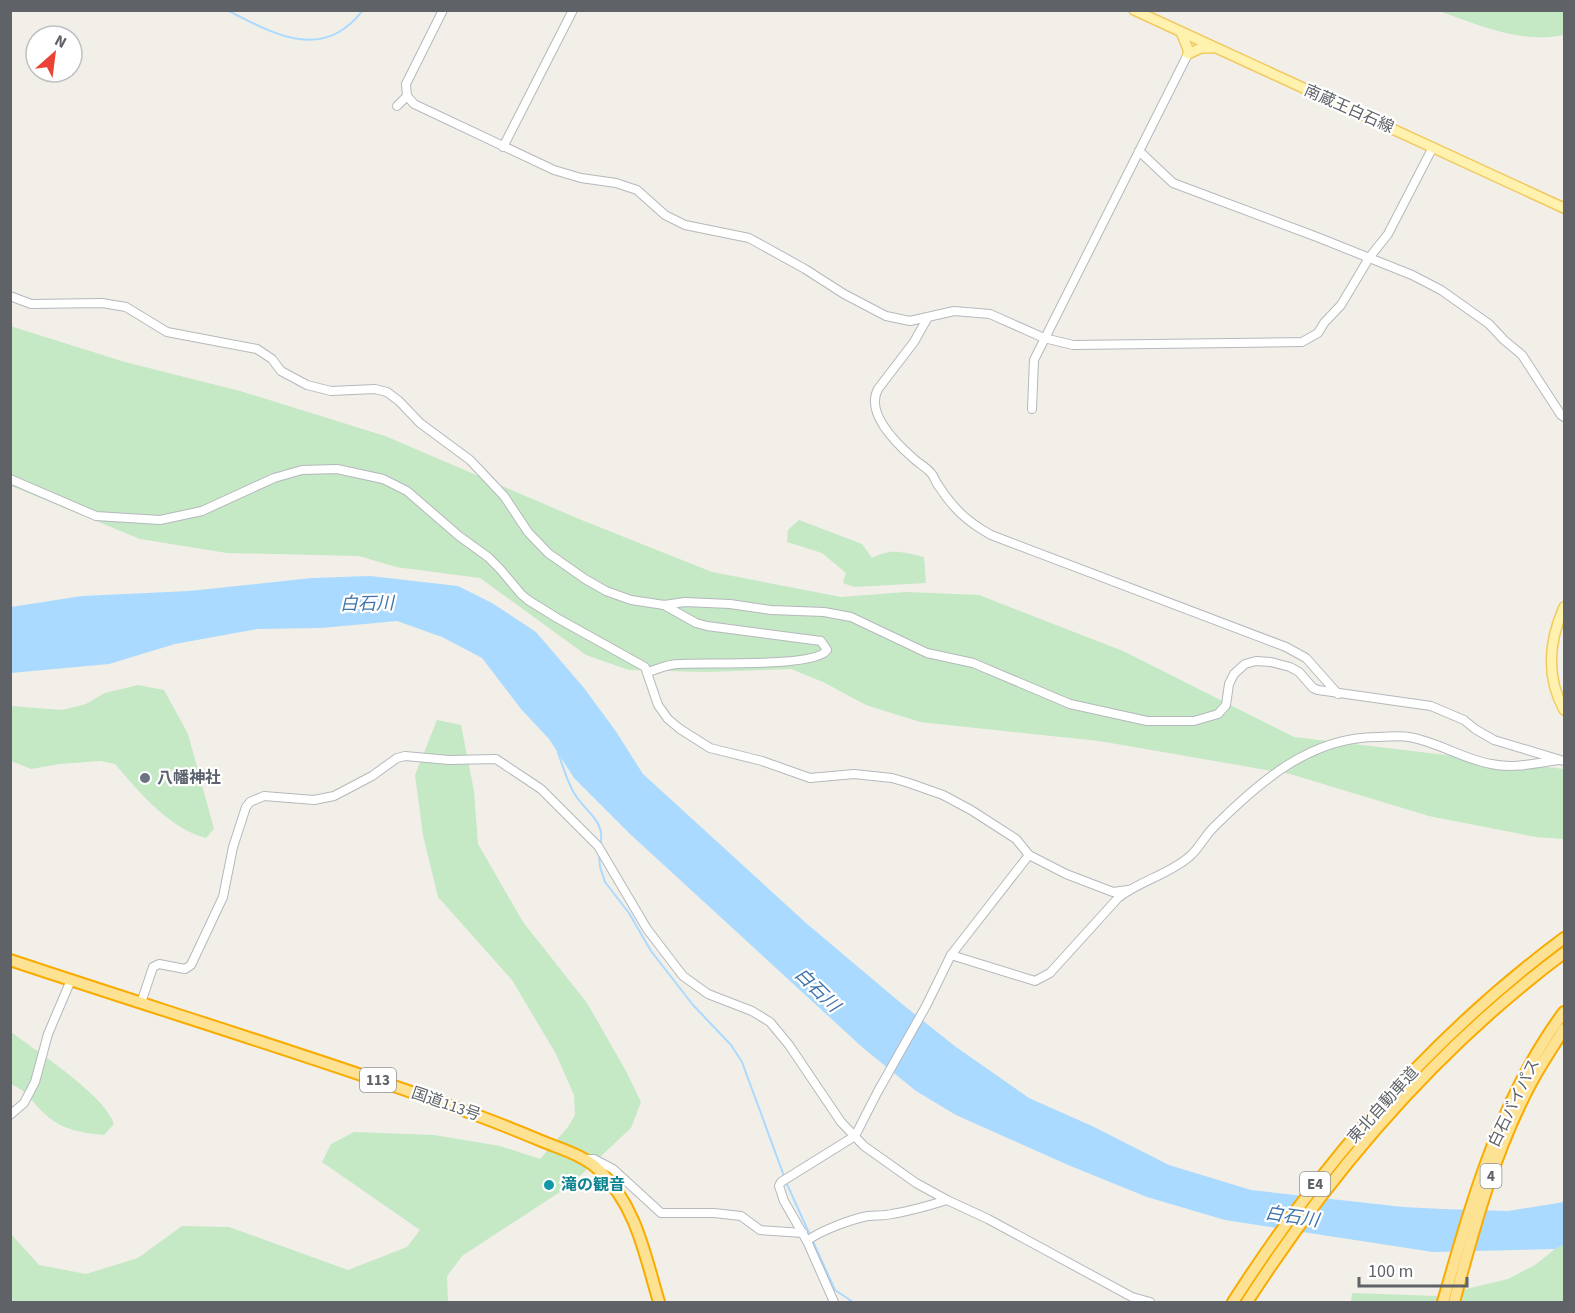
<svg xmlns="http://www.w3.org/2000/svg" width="1575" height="1313" font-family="'Source Sans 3','Noto Sans JP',sans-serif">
  <rect width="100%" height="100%" fill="#f1efe8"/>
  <!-- green -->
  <g fill="#c5e8c5">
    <path d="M1439 11H1564V35C1521 44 1479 25 1439 11Z"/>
    <path d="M10 326 125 362 240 391 385 436 584 521 712 572 841 597 906 592 979 595 1123 651 1294 737 1564 769V839L1536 837 1429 816 1290 774 1099 741 920 722 866 705 823 682 791 669 707 672 629 670 586 655 480 578 396 567 359 556 227 553 140 539 11 486Z"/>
    <path d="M799 520 862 544 872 558C893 548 901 552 924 557L926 583 854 587 843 583 846 573 822 553 787 542 788 530Z"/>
    <path d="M138 685 164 690 188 734 214 829 206 838C170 829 138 791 115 764L100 761 60 764 31 769 11 761V706L62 710 86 704 105 693Z"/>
    <path d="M437 720 461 725 474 791 478 844 523 922 587 1003 626 1071 641 1102 631 1128 569 1186 462 1256 447 1276 448 1302H11L10 1224 12 1235 39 1265 86 1274 138 1258 182 1226 229 1227 348 1270 407 1247 420 1230 322 1162 331 1144 354 1132 434 1135 500 1146 540 1159 568 1127 575 1115 574 1095 556 1054 512 980 438 897 423 835 415 775Z"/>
    <path d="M11 1032C36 1051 105 1095 114 1124L104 1135C84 1133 62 1130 46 1115 31 1102 30 1093 11 1084Z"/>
    <path d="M1564 1245V1302H1351L1352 1293 1437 1296 1508 1279 1535 1265 1555 1249Z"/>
  </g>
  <!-- water -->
  <path fill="#aadaff" d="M370 576 458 586 492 603 536 632 584 688 615 730 643 774 806 923 902 1004 956 1047 1029 1098 1092 1126 1169 1165 1251 1190 1403 1207 1442 1209 1508 1211 1564 1202V1245L1555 1249 1433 1252 1225 1220 1147 1197 1068 1165 956 1115 916 1091 862 1047 630 834 574 778 549 739 521 709 482 658 442 637 397 621 321 628 257 629 175 644 109 664 11 673V607L82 596 189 591 312 578Z"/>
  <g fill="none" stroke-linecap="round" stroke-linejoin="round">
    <!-- stream -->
    <g stroke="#aadaff" stroke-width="2">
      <path d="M227 10C274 34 323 63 363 10"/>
      <path d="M558 753C563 766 567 781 574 793 584 811 607 821 600 845"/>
      <path d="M599 853 600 867 605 882 629 913 651 951 693 1005 731 1045 742 1062 784 1176"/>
      <path d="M786 1182 835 1290 853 1302"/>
    </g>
    <defs>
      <g id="minor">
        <path d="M443 10 406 84 407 96 414 104 554 170 581 178 616 183 637 190 665 215 685 225 749 238 805 269 844 294 886 316 910 321 954 311 990 314 1044 338 1073 345 1302 342 1318 333 1324 323 1341 305 1369 258 1388 234 1433 147"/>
        <path d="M397 106 407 96"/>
        <path d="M503 147 573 10"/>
        <path d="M1139 151 1173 183 1317 237 1412 275 1441 290 1489 324 1504 340 1522 355 1561 415 1564 417"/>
        <path d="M10 296 31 304 102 303 126 307 167 332 257 349 272 359 281 371 307 385 331 391 375 389 387 392 399 401 420 423 470 460 504 496 528 532 548 553 585 579 606 591 631 600 664 605 685 602 730 604 771 610 824 612 851 617 927 653 973 663 1070 704 1147 721H1194L1218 714 1226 705 1229 684 1234 674 1245 664 1256 661 1271 662 1290 667 1299 672 1313 688 1318 690 1431 706 1464 720 1475 729 1494 740 1564 761"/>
        <path d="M928 317 914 342 878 389C865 413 896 443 913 458 918 463 926 467 931 473 934 476 935 481 938 485 953 508 966 521 991 535L1286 647 1306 658 1338 694"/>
        <path d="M1032 409 1034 360 1188 54"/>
        <path d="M10 479 96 516 160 520 202 511 274 478 302 470 337 469 383 479 407 491 459 536 488 557 500 569 521 594 528 600 557 618 645 667 658 705 668 719 680 729 710 748 762 761 810 778 854 774 892 778 909 783 943 795 971 810 1016 839 1029 855 1066 874 1113 892 1128 890"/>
        <path d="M648 672C658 669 668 664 679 664 704 662 816 668 827 650L821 641 707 626 696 623 664 605"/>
        <path d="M951 955 1035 981 1050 973 1118 898C1139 881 1168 875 1189 857 1199 849 1205 835 1215 826 1260 781 1311 737 1377 737 1388 737 1399 735 1409 737 1438 742 1463 759 1491 764 1513 769 1537 763 1559 760"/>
        <path d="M141 1003 153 967 159 964 185 969 191 965 223 897 233 847 246 807 250 802 264 796 314 800 334 796 372 776 397 758 405 756 449 760 496 759 541 789 598 846 647 929 683 976 708 994 752 1011 770 1022 789 1045 841 1122 864 1146 916 1183 947 1200 988 1219 1132 1297 1150 1302"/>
        <path d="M10 1115 24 1103 35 1082 48 1034 71 980"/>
        <path d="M585 1159H594L613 1169 661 1213H714L741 1216 760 1230 803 1233"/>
        <path d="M807 1241C819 1231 852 1219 868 1216 876 1215 884 1216 892 1214 910 1211 928 1206 947 1200"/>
        <path d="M834 1302 807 1241 784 1201 779 1186 781 1182 855 1136 877 1093 926 1006 951 955 1029 855"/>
      </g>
      <g id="major">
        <path d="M1134 10 1564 208"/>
        <path d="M1181 32 1188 49V54L1201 48H1212"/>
        <path d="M1564 607C1549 641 1546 677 1564 710"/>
      </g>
      <g id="highway">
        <path d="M10 960C157 1009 305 1054 451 1106 483 1117 513 1129 544 1142 564 1150 585 1156 600 1171 637 1207 645 1256 659 1302"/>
        <path d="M1233 1302C1322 1163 1431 1037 1564 938"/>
        <path d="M1247 1302C1332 1170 1438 1047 1564 953"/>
        <path d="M1443 1302C1472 1201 1500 1098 1564 1012"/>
        <path d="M1454 1302C1474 1228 1494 1152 1531 1083 1541 1064 1553 1047 1564 1029"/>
      </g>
    </defs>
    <!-- minor casing -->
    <use href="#minor" stroke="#b5b8bc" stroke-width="10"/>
    <!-- major casing -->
    <use href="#major" stroke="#f2c960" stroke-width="12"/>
    <!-- highway casing -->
    <use href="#highway" stroke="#f9ab00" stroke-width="14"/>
    <!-- minor -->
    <use href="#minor" stroke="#fff" stroke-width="8"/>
    <!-- major -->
    <use href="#major" stroke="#fff2af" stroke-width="9"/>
    <!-- highway -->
    <use href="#highway" stroke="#fde293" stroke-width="10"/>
  </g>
  <!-- markers -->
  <circle fill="#6b7280" stroke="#fff" stroke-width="2" cx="145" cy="778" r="6"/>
  <circle fill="#0f9aa8" stroke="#fff" stroke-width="2" cx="549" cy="1185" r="6"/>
  <g text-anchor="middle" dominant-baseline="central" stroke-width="4.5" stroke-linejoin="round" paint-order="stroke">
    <!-- shield labels -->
    <g fill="#fff" stroke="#8f9295" stroke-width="1.5">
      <rect x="360" y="1068" width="36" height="24" rx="4.5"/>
      <rect x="1480.5" y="1164" width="21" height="24" rx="4.5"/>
      <rect x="1300" y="1172" width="30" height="24" rx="4.5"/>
    </g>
    <g font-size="15" font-weight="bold" fill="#5f6368">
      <text x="378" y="1080">113</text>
      <text x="1491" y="1176">4</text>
      <text x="1315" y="1184">E4</text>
    </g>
    <!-- street labels -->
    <g font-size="16" fill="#5f6368" stroke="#fff">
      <text transform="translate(1349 109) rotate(24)">南蔵王白石線</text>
      <text transform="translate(1514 1103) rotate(-64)">白石バイパス</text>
      <text transform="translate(446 1104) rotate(19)">国道113号</text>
      <text transform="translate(1383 1105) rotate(-48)">東北自動車道</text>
    </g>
    <!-- worship labels -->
    <g font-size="16" font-weight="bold" fill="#5b616d" stroke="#fff" text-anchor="start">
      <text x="157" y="778">八幡神社</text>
    </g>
    <!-- culture labels -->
    <g font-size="16" font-weight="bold" fill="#0d838f" stroke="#fff" text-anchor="start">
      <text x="561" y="1185">滝の観音</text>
    </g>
    <!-- water labels -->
    <g font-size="18" font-style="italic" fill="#4174aa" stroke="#fff">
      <text transform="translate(367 604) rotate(-1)">白石川</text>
      <text transform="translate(817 990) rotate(44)">白石川</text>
      <text transform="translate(1292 1217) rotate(9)">白石川</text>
    </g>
  </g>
  <!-- border -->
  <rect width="1575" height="1313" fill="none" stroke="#5f6368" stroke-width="24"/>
  <!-- north arrow -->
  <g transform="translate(54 54) rotate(28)"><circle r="28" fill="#ffffff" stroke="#bfc1c3" stroke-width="1.5"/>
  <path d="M0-4.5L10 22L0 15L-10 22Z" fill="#ea4335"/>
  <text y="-9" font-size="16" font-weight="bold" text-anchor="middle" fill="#5f6368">N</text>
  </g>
  <!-- scale -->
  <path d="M1359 1277v9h108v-9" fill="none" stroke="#5f6368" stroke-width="3"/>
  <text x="1368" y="1277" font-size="18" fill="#5f6368" stroke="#ffffff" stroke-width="4.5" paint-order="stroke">100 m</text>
</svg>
